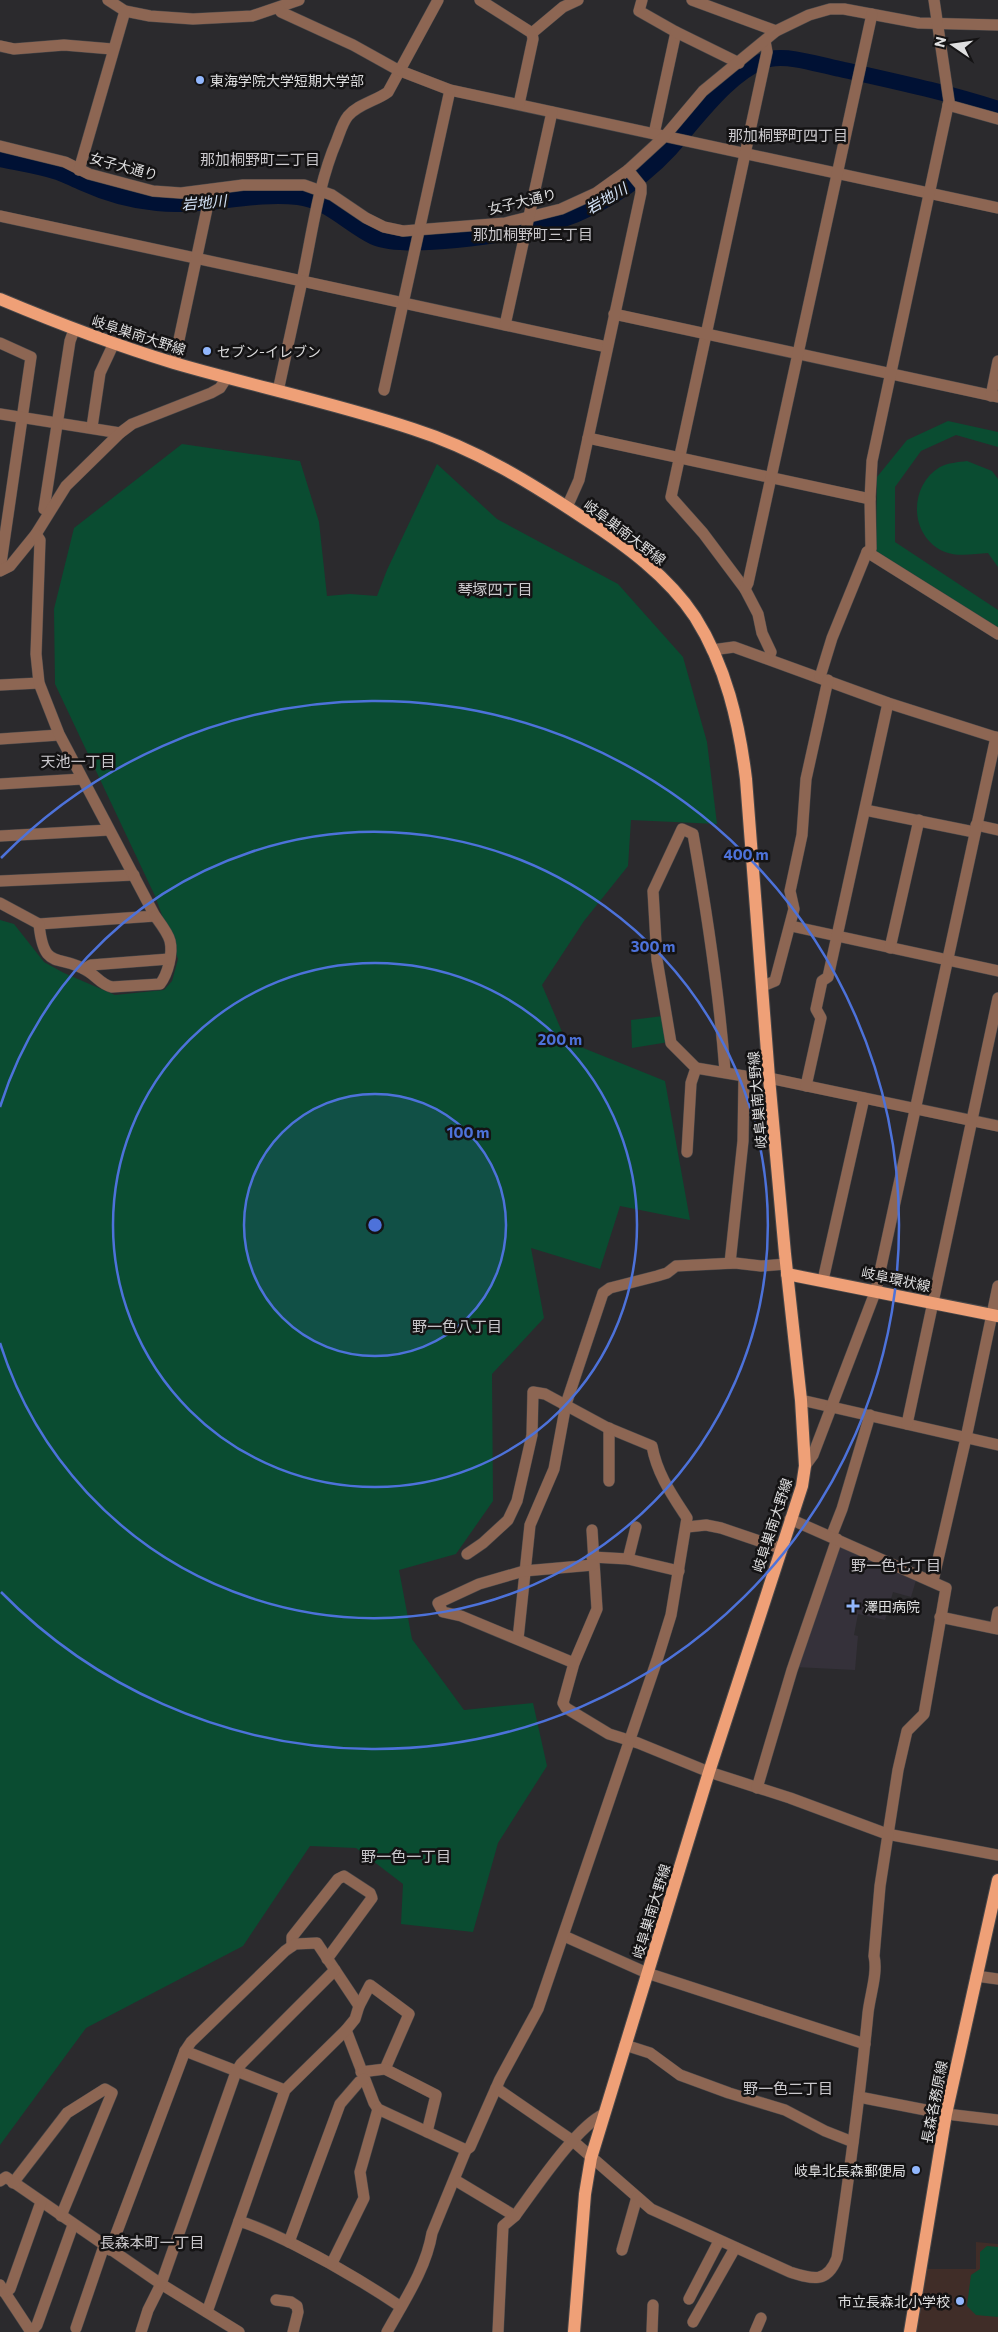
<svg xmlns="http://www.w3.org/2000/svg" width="998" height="2332" font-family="Commissioner,'Noto Sans JP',sans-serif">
  <rect width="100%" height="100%" fill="#2b2a2d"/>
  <!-- commercial -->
  <path fill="#402d28" d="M976 2242 998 2244V2332H916L927 2269H976Z"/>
  <!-- built -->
  <path fill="#35313a" d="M840 1545 917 1577 911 1597 893 1592 885 1620 858 1614 854 1635 858 1636 855 1670 795 1667Z"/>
  <!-- green -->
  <g fill="#0a4c31">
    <path d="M948 421 998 432V447L956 435 921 451 895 487V542L998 610V630L876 552 877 477 907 440Z"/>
    <path d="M182 444 300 461 319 522 327 596 350 594 377 596 387 570 437 464 497 519 618 584 683 657 707 742 717 824 631 820 628 866 584 921 542 985 566 1041 665 1081 690 1220 620 1206 600 1269 531 1248 544 1318 492 1374 493 1501 456 1554 399 1570 412 1639 464 1710 533 1703 547 1766 498 1843 473 1932 401 1924 403 1884 356 1848 310 1846 243 1946 86 2028 0 2145V920L14 924 44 962 64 973 115 995 164 990 172 981 178 959 155 896 55 684 54 609 74 528Z"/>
    <path d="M967 461 992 471 998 479V567L988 553C975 554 957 557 945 552 909 537 908 486 940 467 947 463 959 462 967 461Z"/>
    <path d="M663 1016 669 1042 632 1048 631 1020Z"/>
    <path d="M987 2246 998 2247V2317L976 2315 967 2306 971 2275 980 2269V2252Z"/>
  </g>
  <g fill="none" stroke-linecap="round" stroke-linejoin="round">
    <!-- river -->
    <path stroke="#001134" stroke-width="16" d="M0 159C19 163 39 166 58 172 67 175 75 180 83 183 105 193 133 201 157 203 204 208 250 192 298 197 327 200 349 225 374 237 405 251 506 235 541 226 589 214 636 186 670 149 694 122 733 67 770 59 791 55 819 65 840 69 893 81 946 92 998 109"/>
    <defs>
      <g id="minor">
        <path d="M108 0 125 11 150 16 193 19 252 16 299 0"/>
        <path d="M438 0 388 92C376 101 358 104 348 116 343 122 340 132 337 140 318 184 312 234 302 281L607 347"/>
        <path d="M480 0 532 33"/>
        <path d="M642 0 639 11 676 32 654 134"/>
        <path d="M692 0 776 31"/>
        <path d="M278 8 281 12 353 45 398 70 450 90 998 208"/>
        <path d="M676 32 739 63"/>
        <path d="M532 33 563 7 578 0"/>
        <path d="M765 41 767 52 671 497 703 533 745 589 758 614 762 633 771 652 769 658"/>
        <path d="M0 46 14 49 64 45 112 49"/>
        <path d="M519 104 533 39 532 33"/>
        <path d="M948 105 998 119"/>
        <path d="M0 146 65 162 89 174 153 191 181 193 243 185H304L332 195 366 218 384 227 403 231 505 223 561 209 596 193 628 170 665 136 703 91 776 31 809 15 830 9H844L919 23 998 25"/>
        <path d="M79 170 125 11"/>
        <path d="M0 216 302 281 278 391"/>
        <path d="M614 314 998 397"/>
        <path d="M505 325 552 112"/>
        <path d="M0 343 31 357 0 570"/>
        <path d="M174 363 211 190"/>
        <path d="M384 390 450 90"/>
        <path d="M991 396 998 361"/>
        <path d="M0 414 120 433"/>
        <path d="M92 427 100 373 114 343"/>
        <path d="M588 438 870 499"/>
        <path d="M567 507 579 480 641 193V186L628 170"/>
        <path d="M49 511 44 509 70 341 74 330"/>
        <path d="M867 552 998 634"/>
        <path d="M0 571 10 566 36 534 66 486 120 433 132 424 211 393 220 388 227 377"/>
        <path d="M745 589 748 583 872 14"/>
        <path d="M712 650 734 647 888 703 998 738"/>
        <path d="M820 677 832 638 867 552 871 549 870 499 872 461 949 101 934 0"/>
        <path d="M0 685 39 683"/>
        <path d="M0 739 59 735"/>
        <path d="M0 784 82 779"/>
        <path d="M865 810 974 832"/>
        <path d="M976 825 998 830"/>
        <path d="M0 836 109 830"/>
        <path d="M0 881 134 875"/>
        <path d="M0 903 39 924 155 916 59 734 39 683 36 654 40 540 36 534"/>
        <path d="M39 924C44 974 60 952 89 972 97 977 102 985 112 987L160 984C168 974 173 953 170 941 168 933 160 923 155 916"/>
        <path d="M791 926 998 971"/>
        <path d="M890 948 919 820"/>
        <path d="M84 969 91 965 169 959"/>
        <path d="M763 986 775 981 794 909 790 891 802 835 806 779 828 680"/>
        <path d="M696 1068 744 1076 769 1078 998 1126"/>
        <path d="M806 1086 821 1018 816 1009 822 981 828 977 888 703"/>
        <path d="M687 1152 691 1083 696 1068 671 1043 657 960 653 891 682 829 693 834C707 913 719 992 725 1071"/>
        <path d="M730 1263 743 1141 744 1076"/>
        <path d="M823 1280 864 1098"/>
        <path d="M801 1400 998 1445"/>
        <path d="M907 1424 998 998"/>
        <path d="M805 1466 813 1455 876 1290 996 737"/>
        <path d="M609 1481V1428"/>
        <path d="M687 1527 706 1525 721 1528 780 1548"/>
        <path d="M592 1530 597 1609 574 1663 563 1703 566 1708 609 1734 638 1743 709 1772 790 1798 887 1834 998 1855"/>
        <path d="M831 1537 842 1509 870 1415"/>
        <path d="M592 1557 628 1559 679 1571"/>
        <path d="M628 1559 636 1527"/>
        <path d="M933 1581 966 1438 998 1286"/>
        <path d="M940 1617 998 1629"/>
        <path d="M995 1628 998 1612"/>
        <path d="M518 1639 530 1525 554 1469 566 1404 603 1293 610 1288 657 1276 667 1273 676 1266 735 1263 761 1266 786 1264"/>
        <path d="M574 1663 461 1616 443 1612 438 1603 479 1584 524 1571 593 1565"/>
        <path d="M757 1788 792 1670 837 1539"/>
        <path d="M564 1936 647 1973 865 2044"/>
        <path d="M292 1946V1937L338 1879 344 1876 370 1893 372 1898 327 1959"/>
        <path d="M976 1976 998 1979"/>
        <path d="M359 2006 370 1985 409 2014 385 2069"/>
        <path d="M346 2030 374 2103 378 2109 466 2150"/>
        <path d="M625 2045 650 2053 680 2075 729 2093 785 2110 825 2131 853 2142"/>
        <path d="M185 2051 285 2090"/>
        <path d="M361 2072 385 2069 436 2095 427 2132"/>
        <path d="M496 2088 573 2141 651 2209 790 2272C812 2279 827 2284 837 2258 849 2177 860 2095 868 2013 870 1995 878 1973 874 1956L880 1886 898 1770 907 1731 924 1714 946 1588 790 1519"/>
        <path d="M859 2097 946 2114 998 2120"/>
        <path d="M455 2180 515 2216"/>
        <path d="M0 2181 6 2177 161 2284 239 2332"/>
        <path d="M13 2183 67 2113 105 2089 112 2093 61 2216"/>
        <path d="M239 2221C259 2227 277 2236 295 2245 333 2264 367 2284 401 2307"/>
        <path d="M289 2242 340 2104 359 2082 364 2079"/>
        <path d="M110 2250 185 2051 191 2042 285 1951 295 1944 317 1943 359 2006 355 2019 346 2030 285 2090 207 2312"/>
        <path d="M622 2250 637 2197"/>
        <path d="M332 2263 364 2198 360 2172 378 2109"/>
        <path d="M0 2285 31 2332"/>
        <path d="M4 2292 10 2289 41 2202"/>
        <path d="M689 2299 719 2241"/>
        <path d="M276 2300 291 2302 297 2306 298 2312 293 2332"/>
        <path d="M693 2322 735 2248"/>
        <path d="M76 2328 104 2246"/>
        <path d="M31 2332 37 2325 73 2225"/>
        <path d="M141 2332 148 2310 161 2284 236 2072 241 2064 335 1970"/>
        <path d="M387 2332C404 2301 426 2269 432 2233L466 2150 470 2147 500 2079 538 2009 658 1657 671 1615 687 1518C672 1495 657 1474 652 1446L606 1427 545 1394 533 1392 532 1435 517 1501 508 1520 483 1543 467 1554"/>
        <path d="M498 2332 503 2226 515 2216C535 2189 576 2127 604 2114"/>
        <path d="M652 2332 653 2305"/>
        <path d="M755 2332 761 2318"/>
      </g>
      <g id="major">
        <path d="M0 299C57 323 115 345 174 363 253 386 335 403 413 429 476 449 531 483 585 519 625 545 668 576 695 617 726 666 739 722 746 779L769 1078 785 1254 801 1400 805 1466 802 1486 709 1772 591 2158 585 2194 574 2332"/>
        <path d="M787 1274 998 1316"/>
        <path d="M910 2332 946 2114 998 1880"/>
      </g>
    </defs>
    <!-- minor casing -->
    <use href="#minor" stroke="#484749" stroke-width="12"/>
    <!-- major casing -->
    <use href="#major" stroke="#484749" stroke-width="14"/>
    <!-- minor -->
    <use href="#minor" stroke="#8d6653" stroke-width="11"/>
    <!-- major -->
    <use href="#major" stroke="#efa077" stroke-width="12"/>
  </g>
  <!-- distance rings -->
  <circle cx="375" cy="1225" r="131" fill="#4d72da" fill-opacity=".12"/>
  <g fill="none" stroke="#4d72da" stroke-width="2.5">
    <circle cx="375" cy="1225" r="131"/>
    <circle cx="375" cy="1225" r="262"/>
    <path d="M0 1107A393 393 0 1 1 0 1343"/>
    <path d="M1 858A524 524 0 1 1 1 1592"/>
  </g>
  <!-- markers -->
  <g fill="#92b7fd" stroke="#141314" stroke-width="2">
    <circle cx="200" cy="80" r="5"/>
    <circle cx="207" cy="351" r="5"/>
    <path d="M850.5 1598.5h5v5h5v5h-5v5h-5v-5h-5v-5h5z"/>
    <circle cx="916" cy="2170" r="5"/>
    <circle cx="960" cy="2301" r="5"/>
  </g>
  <g text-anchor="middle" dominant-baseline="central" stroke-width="5" stroke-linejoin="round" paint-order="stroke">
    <!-- poi labels -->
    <g font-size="14" fill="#dededf" stroke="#141314" text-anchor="start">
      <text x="210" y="80">東海学院大学短期大学部</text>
      <text x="217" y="351">セブン-イレブン</text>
      <text x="864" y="1606">澤田病院</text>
      <text x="906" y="2170" text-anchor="end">岐阜北長森郵便局</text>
      <text x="950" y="2301" text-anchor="end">市立長森北小学校</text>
    </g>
    <!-- street labels -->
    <g font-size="14" fill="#dededf" stroke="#141314">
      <text transform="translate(124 166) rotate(15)">女子大通り</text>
      <text transform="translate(522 201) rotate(-13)">女子大通り</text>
      <text transform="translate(139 335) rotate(18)">岐阜巣南大野線</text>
      <text transform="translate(625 532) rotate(37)">岐阜巣南大野線</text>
      <text transform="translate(757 1100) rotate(-95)">岐阜巣南大野線</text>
      <text transform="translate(896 1279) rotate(12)">岐阜環状線</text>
      <text transform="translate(772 1525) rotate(-72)">岐阜巣南大野線</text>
      <text transform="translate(651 1911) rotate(-73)">岐阜巣南大野線</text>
      <text transform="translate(934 2102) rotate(-79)">長森各務原線</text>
    </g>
    <!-- neighbourhood labels -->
    <g font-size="15" fill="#cbc9cd" stroke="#141314">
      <text x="788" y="135">那加桐野町四丁目</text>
      <text x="260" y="159">那加桐野町二丁目</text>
      <text x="533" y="234">那加桐野町三丁目</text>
      <text x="495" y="589">琴塚四丁目</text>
      <text x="78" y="761">天池一丁目</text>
      <text x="457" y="1326">野一色八丁目</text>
      <text x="896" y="1565">野一色七丁目</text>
      <text x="406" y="1856">野一色一丁目</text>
      <text x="788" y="2088">野一色二丁目</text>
      <text x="152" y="2242">長森本町一丁目</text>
    </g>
    <!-- water labels -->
    <g font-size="15" font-style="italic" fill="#d3e2f6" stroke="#141314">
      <text transform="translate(606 198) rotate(-30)">岩地川</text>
      <text transform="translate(204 202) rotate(-5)">岩地川</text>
    </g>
  </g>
  <circle cx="375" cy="1225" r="8" fill="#4d72da" stroke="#141314" stroke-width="2.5"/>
  <g font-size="15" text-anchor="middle" font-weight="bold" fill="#4d72da" stroke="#141314" stroke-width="5" stroke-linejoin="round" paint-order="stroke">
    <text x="746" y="860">400 m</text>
    <text x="653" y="952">300 m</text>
    <text x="560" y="1045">200 m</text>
    <text x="468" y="1138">100 m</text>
  </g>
  <!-- north arrow -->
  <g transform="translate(953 45) rotate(283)" stroke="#141314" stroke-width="4" paint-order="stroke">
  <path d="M0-4L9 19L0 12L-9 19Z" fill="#dededf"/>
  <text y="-8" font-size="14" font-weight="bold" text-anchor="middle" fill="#dededf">N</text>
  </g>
</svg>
